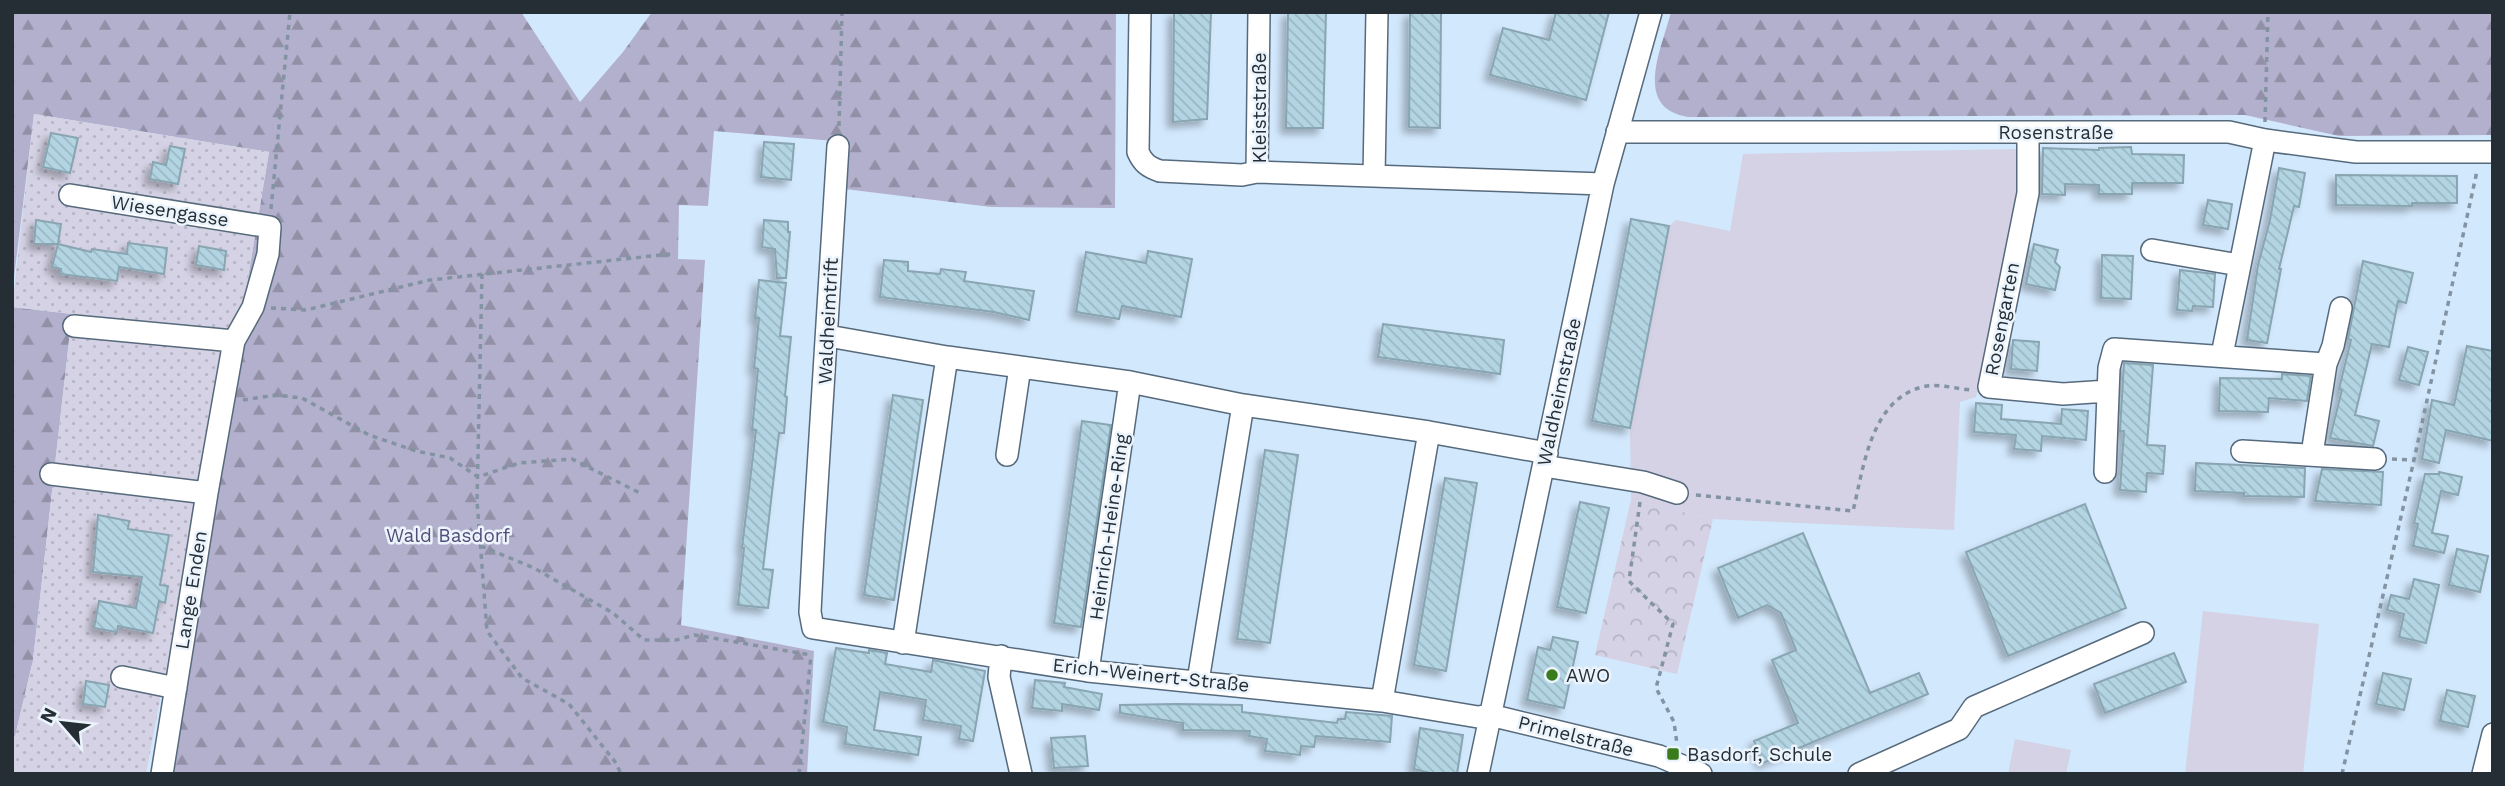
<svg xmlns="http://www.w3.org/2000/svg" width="2505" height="786" viewBox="0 0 2505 786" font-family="'Work Sans',sans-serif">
<defs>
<pattern id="forest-firs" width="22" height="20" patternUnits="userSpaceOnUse" patternTransform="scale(1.75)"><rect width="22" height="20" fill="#b3b0cd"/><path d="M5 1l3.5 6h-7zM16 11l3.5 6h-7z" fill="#9190a7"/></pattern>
<pattern id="park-crowns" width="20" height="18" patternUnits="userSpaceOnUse" patternTransform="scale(1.75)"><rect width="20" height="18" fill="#d4d2e4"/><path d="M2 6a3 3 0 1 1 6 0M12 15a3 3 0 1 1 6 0" fill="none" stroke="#b6b5c4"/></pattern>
<pattern id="garden-dots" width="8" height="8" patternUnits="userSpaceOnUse" patternTransform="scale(1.75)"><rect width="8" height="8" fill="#d4d2e4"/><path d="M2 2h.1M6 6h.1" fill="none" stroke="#b6b5c4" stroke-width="1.8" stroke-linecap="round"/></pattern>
<pattern id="building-back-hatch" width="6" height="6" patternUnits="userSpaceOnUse" patternTransform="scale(1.75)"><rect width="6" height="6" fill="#b3d5e3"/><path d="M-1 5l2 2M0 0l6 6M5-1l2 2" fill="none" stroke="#9ab7c3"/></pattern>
<filter id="shadow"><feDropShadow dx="-5.5" dy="5.5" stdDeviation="3.5" flood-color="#0004"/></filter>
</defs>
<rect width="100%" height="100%" fill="#d2e8fd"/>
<!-- grass -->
<path fill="#d4d2e4" d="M2021 149 2018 222 1976 397 1960 402 1954 530 1713 519 1631 500 1630 428 1669 226 1676 220 1730 231 1743 154Z
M2203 611 2319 624 2303 774H2185Z
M2015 739 2071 750 2066 774H2008Z"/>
<!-- forest -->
<path fill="url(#forest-firs)" d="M12 12H521L580 102 623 52 652 12H1116L1115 208 991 207 845 189 846 142 714 131 708 206 679 205 678 259 705 260 681 625 814 651 807 774H165L269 152 34 114 12 294Z
M1671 12H2493V135L2339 136 2245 115 1688 117C1632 108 1662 48 1671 12Z
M12 307 72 314 33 660 15 737 12 736Z"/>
<!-- park -->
<path fill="url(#park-crowns)" d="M1631 500 1713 519 1677 674 1595 655Z"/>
<!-- garden -->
<path fill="url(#garden-dots)" d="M34 114 269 152 181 679 164 678 146 774H12V736H15L33 660 72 314 12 307Z"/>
<!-- building -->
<path fill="url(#building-back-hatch)" stroke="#88a5b1" stroke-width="2" filter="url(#shadow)" d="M1174 12H1211L1207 119 1173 122Z
M1288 12H1326L1323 128H1286Z
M1410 12H1441L1440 128 1409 127Z
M1556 12H1609L1586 100 1490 75 1503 28 1549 40Z
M51 133 78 138 70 173 43 167Z
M764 142 794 144 791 180 761 177Z
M170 146 185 149 178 184 150 179 153 162 166 165Z
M2131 147 2132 154 2184 155 2183 183H2132V194H2099V185L2065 184V195L2042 194 2043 148 2099 150V148Z
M2279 168 2305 173 2299 207 2294 206 2279 269H2281L2267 343 2247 340 2258 265 2270 220Z
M2336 175 2457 176V203H2412V206L2336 205Z
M2208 200 2232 204 2228 229 2203 225Z
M1631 219 1669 226 1630 428 1592 421Z
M36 220 61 224 58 244H34Z
M764 220 788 222V232H790L786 278H777L775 249 762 247Z
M128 243 167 248 164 274 119 267 117 281 60 274 61 269 52 267 58 244 91 252 92 249 127 254Z
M2034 244 2058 250 2055 262 2060 267 2055 290 2026 284Z
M199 246 226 251 224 270 196 265Z
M1148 251 1192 259 1181 317 1122 306 1119 319 1076 312 1086 252 1146 263Z
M2102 255 2133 256 2131 299 2101 298Z
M884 260 908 262V271L940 274 941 269 966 272 964 281 1034 291 1029 320 994 312 880 297Z
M2363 261 2413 273 2406 303 2398 301 2389 347 2372 344 2355 415 2379 421 2373 446 2330 438 2342 390 2339 389 2351 340 2348 339Z
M2180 270 2215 274 2213 307 2193 306 2192 311 2177 310Z
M759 280 786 283 780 336 791 337 785 396 787 397 784 433H779L763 569 773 570 768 608 738 605 744 548H742L756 430H752L758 369 754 368 759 318H755Z
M1383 324 1504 340 1500 374 1378 357Z
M2013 340 2039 342 2037 371 2011 369Z
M2467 346 2493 351V441L2446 430 2439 463 2422 459 2432 400 2454 405Z
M2408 347 2428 352 2419 385 2399 380Z
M2124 363 2153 365 2147 445 2165 446 2163 474 2147 473 2146 492 2120 490 2124 431H2120Z
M2282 374 2311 376 2307 401 2269 398 2268 412 2219 411 2220 378 2282 379Z
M893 395 923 400 894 600 864 595Z
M1976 403 2002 405 2001 419 2061 424 2062 409 2088 411 2086 440 2042 436 2041 451 2014 449 2016 435 1974 432Z
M1082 421 1111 425 1081 627 1054 623Z
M1265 450 1298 455 1270 643 1237 639Z
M2196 463 2305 468 2304 497 2244 496V493L2195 491Z
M2322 469 2383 472 2381 505 2315 501Z
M2439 472 2462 477 2458 495 2441 491 2432 533 2448 536 2444 553 2413 546 2418 524 2414 523 2425 474H2439Z
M1445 478 1477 483 1446 671 1414 665Z
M1580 502 1609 508 1586 613 1557 607Z
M2085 504 2126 608 2008 656 1966 552Z
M98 515 129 521 128 529 169 535 160 585 168 586 165 603 159 601 153 633 118 626 117 632 94 628 99 601 136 608 142 577 93 572Z
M1803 533 1870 693 1919 673 1928 694 1763 763 1754 741 1798 723 1772 660 1796 650 1781 613 1767 605 1738 618 1718 568Z
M2457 549 2488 556 2480 592 2449 585Z
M2414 579 2439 585 2426 643 2399 637 2404 614 2387 610 2391 595 2409 599Z
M1553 637 1578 642 1564 708 1527 700 1538 647 1550 650Z
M836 648 869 653V650L887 653 885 664 931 672 933 660 985 671 973 741 959 739 961 726 923 720 926 700 880 692 874 730 921 737 918 755 845 744 847 727 823 722Z
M2174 653 2186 682 2105 713 2094 684Z
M2383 673 2411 679 2404 710 2376 704Z
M1035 680 1065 683 1064 687 1102 694 1099 710 1062 704V711L1032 708Z
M86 681 109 685 105 707 83 704Z
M2447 690 2475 696 2468 727 2440 721Z
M1176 704 1242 705V712L1337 723 1338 719H1345L1346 712 1392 716 1390 742 1316 736 1314 747 1301 746 1300 755 1265 751 1267 739 1249 736 1250 731 1183 730V723L1120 713V705Z
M1420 728 1463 735 1457 774H1434L1414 769Z
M1085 736 1088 766 1054 768 1051 738Z"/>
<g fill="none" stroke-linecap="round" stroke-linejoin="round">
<!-- minor casing -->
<g stroke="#566a7c" stroke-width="24">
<path id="minor" d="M1140 12 1138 152C1143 163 1148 167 1160 171L1242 175 1257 172
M1259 12 1257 172 1603 184
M1617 132H2229L2265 140 2356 152H2493
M2028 132V193L1989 387 2063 394 2108 391
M838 146 814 534 810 612 813 628 1088 671 1382 701 1478 717 1490 715 1659 756 1701 774
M1374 176 1377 12
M70 195 270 227 268 254 253 307 234 341 207 493 162 774
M2152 250 2239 265
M74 326 234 341
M828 336 947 357 1130 382 1243 405 1429 432 1547 453
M2222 355 2265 140
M2242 451 2375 459
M2312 454 2326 364 2333 346 2341 308
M1007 455 1020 367
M1544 466 1643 482 1677 493
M2105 472 2109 368 2114 349 2326 364
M51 474 207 493
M903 643 947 357
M1001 656 999 677 1021 774
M1088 671 1130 382
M122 677 176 688
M1198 681 1243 405
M1382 701 1429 432
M1478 774 1603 184 1651 12
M1859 774 1959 729 1974 707 2143 633
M2483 774 2493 734"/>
</g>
<!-- path -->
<path stroke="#8393a2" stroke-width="3.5" stroke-dasharray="5 5" stroke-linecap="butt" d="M2265 122 2268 12
M839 126 842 12
M271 209 290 12
M482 274 477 501 487 631 522 678 569 704 616 763 621 774
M271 308 306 310 430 280 670 254
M243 400 276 395 302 398 369 435 416 451 450 458 478 477 519 463 572 459 640 493
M2392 459 2414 460
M1696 495 1853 511C1864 466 1871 396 1927 386 1941 384 1958 389 1971 390
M1640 502 1629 581 1673 624 1656 688 1674 722 1677 744
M481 546 534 568 613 613 644 640H676L695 635 811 655
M799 774 811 655
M2342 774 2414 460 2477 171"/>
<!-- minor -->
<use href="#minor" stroke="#fff" stroke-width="21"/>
</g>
<!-- markers -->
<g fill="#3a7b1b" stroke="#ebf4fc" stroke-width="2.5">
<circle cx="1552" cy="675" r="7"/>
<rect x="1666" y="747" width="14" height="14" rx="3.5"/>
</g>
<g text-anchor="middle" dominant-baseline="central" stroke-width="5" stroke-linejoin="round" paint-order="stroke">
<!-- street labels -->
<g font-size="19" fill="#252d35" stroke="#ebf4fc">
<text transform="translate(1259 108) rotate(-90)">Kleiststraße</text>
<text x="2056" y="132">Rosenstraße</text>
<text transform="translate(170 211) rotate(9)">Wiesengasse</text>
<text transform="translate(2002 319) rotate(-79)">Rosengarten</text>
<text transform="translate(828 321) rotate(-87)">Waldheimtrift</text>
<text transform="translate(1559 392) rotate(-78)">Waldheimstraße</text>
<text transform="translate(1109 527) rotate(-82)">Heinrich-Heine-Ring</text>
<text transform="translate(191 590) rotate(-81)">Lange Enden</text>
<text transform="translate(1151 675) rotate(6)">Erich-Weinert-Straße</text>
<text transform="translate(1576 736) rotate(14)">Primelstraße</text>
</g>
<!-- park labels -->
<g font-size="19" fill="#534d78" stroke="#ebf4fc">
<text x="448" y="535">Wald Basdorf</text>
</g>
<!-- poi labels -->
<g font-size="19" fill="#252d35" stroke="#ebf4fc" text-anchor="start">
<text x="1566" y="675">AWO</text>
<text x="1687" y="754">Basdorf, Schule</text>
</g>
</g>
<!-- border -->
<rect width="2505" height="786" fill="none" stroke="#252d35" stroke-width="28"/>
<!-- north arrow -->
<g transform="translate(63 723) rotate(298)" stroke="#ebf4fc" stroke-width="5" paint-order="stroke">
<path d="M0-5L12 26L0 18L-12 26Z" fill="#252d35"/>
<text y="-10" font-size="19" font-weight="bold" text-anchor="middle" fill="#252d35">N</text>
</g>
</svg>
